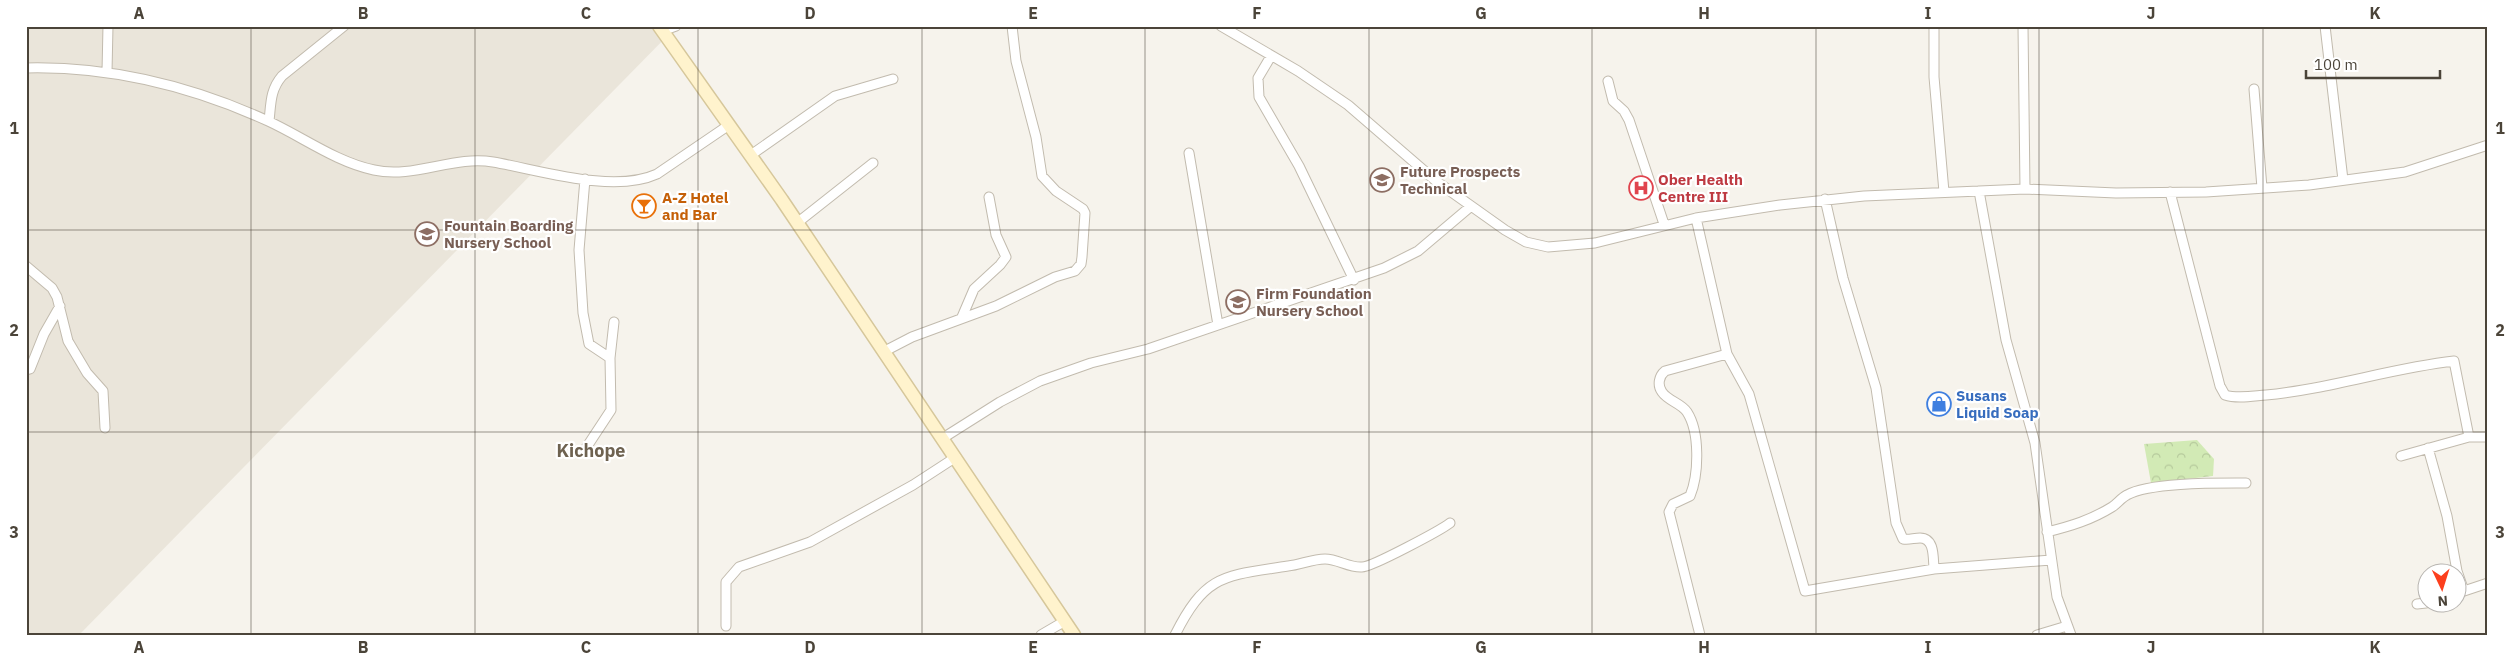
<svg xmlns="http://www.w3.org/2000/svg" width="2514" height="661" viewBox="0 0 2514 661" font-family="'IBM Plex Sans',sans-serif">
<defs>
<pattern id="forest-crowns" width="20" height="18" patternUnits="userSpaceOnUse" patternTransform="scale(1.25)"><rect width="20" height="18" fill="#d2eab5"/><path d="M2 6a3 3 0 1 1 6 0M12 15a3 3 0 1 1 6 0" fill="none" stroke="#b6ca9c"/></pattern>
</defs>
<rect width="100%" height="100%" fill="#f6f3ec"/>
<!-- residential -->
<path fill="#eae5da" d="M26 26H677L79 635H26Z"/>
<!-- forest -->
<path fill="url(#forest-crowns)" d="M2197 440 2214 459 2213 476 2151 483 2144 444Z"/>
<g fill="none" stroke-linecap="round" stroke-linejoin="round">
<!-- street casing -->
<g stroke="#c2bbae" stroke-width="11">
<path id="street" d="M1221 26 1298 71 1348 105 1436 181 1505 230 1526 242 1548 247 1595 243 1696 218 1780 205 1864 196 2025 189 2116 193 2206 192 2309 185 2405 172 2488 145
M1934 26V77L1944 192
M2023 26 2025 189
M2325 26 2343 180
M662 31 676 26
M1271 56 1258 78 1259 97 1299 166 1354 280
M26 68C111 66 191 86 268 121 303 137 336 162 374 170 414 179 454 155 493 162 540 170 613 194 657 174L729 125
M107 72 108 26
M1608 81 1613 101 1624 111 1629 120 1664 224
M2254 89 2262 188
M269 121C271 104 270 90 282 76L344 26
M1189 153 1218 325
M751 155 835 96 893 79
M585 179 579 250 583 313 589 344 610 358
M1979 191 2006 340 2035 443 2057 597 2071 635
M2170 192 2220 386 2225 395C2237 399 2253 396 2266 395 2330 389 2391 368 2454 361L2469 437H2488
M1825 199 1843 278 1876 388 1896 523 1903 539C1909 540 1914 538 1920 538 1935 538 1933 558 1934 569
M1696 218 1727 354 1749 394 1805 591 1934 569 2051 560
M797 223 873 163
M26 266 52 288 57 297 68 341 87 373 103 391 105 428
M962 317 974 289 1000 265 1006 257 996 235 989 197
M883 352 912 337 996 306 1055 277 1075 271 1081 264 1082 257 1085 213 1083 209 1056 191 1042 176 1036 137 1016 61 1012 26
M26 370 30 369 44 334 60 306
M943 438 1000 402 1040 381 1091 363 1148 349 1384 268 1418 251 1470 207
M586 448 611 410 610 358 614 322
M2428 448 2447 516 2457 571 2464 591 2488 583
M2401 456 2469 437
M2047 532C2071 526 2091 520 2112 507 2117 504 2121 498 2127 495 2149 482 2219 483 2246 483
M2417 604 2426 603
M726 626V582L739 567 810 542 913 485 956 457
M1041 635 1065 621
M1175 635C1206 573 1225 576 1288 566 1300 565 1312 559 1325 559 1338 559 1349 568 1362 567 1372 567 1441 530 1450 523
M1700 635 1669 512 1673 504 1690 496C1699 474 1700 432 1687 412 1681 403 1668 401 1662 392 1657 385 1659 376 1665 371L1727 354
M2037 635 2067 626"/>
</g>
<!-- secondary casing -->
<g stroke="#d6c79b" stroke-width="15">
<path id="secondary" d="M659 26 782 200 1074 635"/>
</g>
<!-- street -->
<use href="#street" stroke="#fff" stroke-width="9"/>
<!-- secondary -->
<use href="#secondary" stroke="#fff3cd" stroke-width="12"/>
</g>
<!-- grid -->
<path fill="none" stroke="#4b4439" stroke-width="1" stroke-opacity="0.55" d="M251 26V635M475 26V635M698 26V635M922 26V635M1145 26V635M1369 26V635M1592 26V635M1816 26V635M2039 26V635M2263 26V635M26 230H2488M26 432H2488"/>
<!-- icons -->
<defs>
<g id="school-ring" transform="scale(1.25)"><circle r="9.5" fill="#fff" stroke="#8d6e63" stroke-width="1.5"/><path d="M0-5L7-2L0 1L-7-2ZM-4 1L0 2.5L4 1V4Q0 6-4 4Z" fill="#8d6e63"/></g>
<g id="hospital-ring" transform="scale(1.25)"><circle r="9.5" fill="#fff" stroke="#e0444e" stroke-width="1.5"/><path d="M-5-5h3v3.5h4V-5h3V5h-3V1.5h-4V5h-3Z" fill="#e0444e"/></g>
<g id="bar-ring" transform="scale(1.25)"><circle r="9.5" fill="#fff" stroke="#e8710a" stroke-width="1.5"/><path d="M-6-5H6L.8 .8V4.5H3.5V6h-7V4.5H-.8V.8Z" fill="#e8710a"/></g>
<g id="shop-ring" transform="scale(1.25)"><circle r="9.5" fill="#fff" stroke="#3f7fe0" stroke-width="1.5"/><path d="M-5-2.5h2.3a2.7 3.5 0 0 1 5.4 0H5L5.5 6h-11ZM-1.5-2.5h3a1.5 2.3 0 0 0-3 0Z" fill="#3f7fe0"/></g>
</defs>
<g fill-rule="evenodd">
<use href="#school-ring" x="1382" y="180"/>
<use href="#hospital-ring" x="1641" y="188"/>
<use href="#bar-ring" x="644" y="206"/>
<use href="#school-ring" x="427" y="234"/>
<use href="#school-ring" x="1238" y="302"/>
<use href="#shop-ring" x="1939" y="404"/>
</g>
<g text-anchor="middle" dominant-baseline="central" stroke-width="4.5" stroke-linejoin="round" paint-order="stroke">
<!-- education labels -->
<g font-size="15" font-weight="bold" fill="#785e54" stroke="#fff" text-anchor="start">
<text x="1400" y="171">Future Prospects<tspan x="1400" dy="17">Technical</tspan></text>
<text x="444" y="225">Fountain Boarding<tspan x="444" dy="17">Nursery School</tspan></text>
<text x="1256" y="293">Firm Foundation<tspan x="1256" dy="17">Nursery School</tspan></text>
</g>
<!-- health labels -->
<g font-size="15" font-weight="bold" fill="#be3a42" stroke="#fff" text-anchor="start">
<text x="1658" y="179">Ober Health<tspan x="1658" dy="17">Centre III</tspan></text>
</g>
<!-- food labels -->
<g font-size="15" font-weight="bold" fill="#c56008" stroke="#fff" text-anchor="start">
<text x="662" y="197">A-Z Hotel<tspan x="662" dy="17">and Bar</tspan></text>
</g>
<!-- shop labels -->
<g font-size="15" font-weight="bold" fill="#366cbe" stroke="#fff" text-anchor="start">
<text x="1956" y="395">Susans<tspan x="1956" dy="17">Liquid Soap</tspan></text>
</g>
<!-- quarter labels -->
<g font-size="18" font-weight="bold" fill="#6e6250" stroke="#fff">
<text x="591" y="450">Kichope</text>
</g>
</g>
<!-- border -->
<rect width="2514" height="661" fill="none" stroke="#ffffff" stroke-width="55"/>
<!-- north arrow -->
<g transform="translate(2442 588) rotate(176)"><circle r="24" fill="#ffffff" stroke="#b7b4b0"/>
<path d="M0-4L9 19L0 12L-9 19Z" fill="#fc3f1d"/>
<text y="-8" font-size="14" font-weight="bold" text-anchor="middle" fill="#4b4439">N</text>
</g>
<!-- scale -->
<path d="M2306 70v8h134v-8" fill="none" stroke="#4b4439" stroke-width="2.5"/>
<text x="2314" y="70" font-size="15" fill="#4b4439" stroke="#ffffff" stroke-width="4" paint-order="stroke">100 m</text>
<rect x="28" y="28" width="2458" height="606" fill="none" stroke="#4b4439" stroke-width="2"/>
<g font-size="16" text-anchor="middle" font-weight="bold" fill="#4b4439">
<text x="139" y="19">A</text>
<text x="363" y="19">B</text>
<text x="586" y="19">C</text>
<text x="810" y="19">D</text>
<text x="1033" y="19">E</text>
<text x="1257" y="19">F</text>
<text x="1481" y="19">G</text>
<text x="1704" y="19">H</text>
<text x="1928" y="19">I</text>
<text x="2151" y="19">J</text>
<text x="2375" y="19">K</text>
<text x="14" y="134">1</text>
<text x="2500" y="134">1</text>
<text x="14" y="336">2</text>
<text x="2500" y="336">2</text>
<text x="14" y="538">3</text>
<text x="2500" y="538">3</text>
<text x="139" y="653">A</text>
<text x="363" y="653">B</text>
<text x="586" y="653">C</text>
<text x="810" y="653">D</text>
<text x="1033" y="653">E</text>
<text x="1257" y="653">F</text>
<text x="1481" y="653">G</text>
<text x="1704" y="653">H</text>
<text x="1928" y="653">I</text>
<text x="2151" y="653">J</text>
<text x="2375" y="653">K</text>
</g>
</svg>
